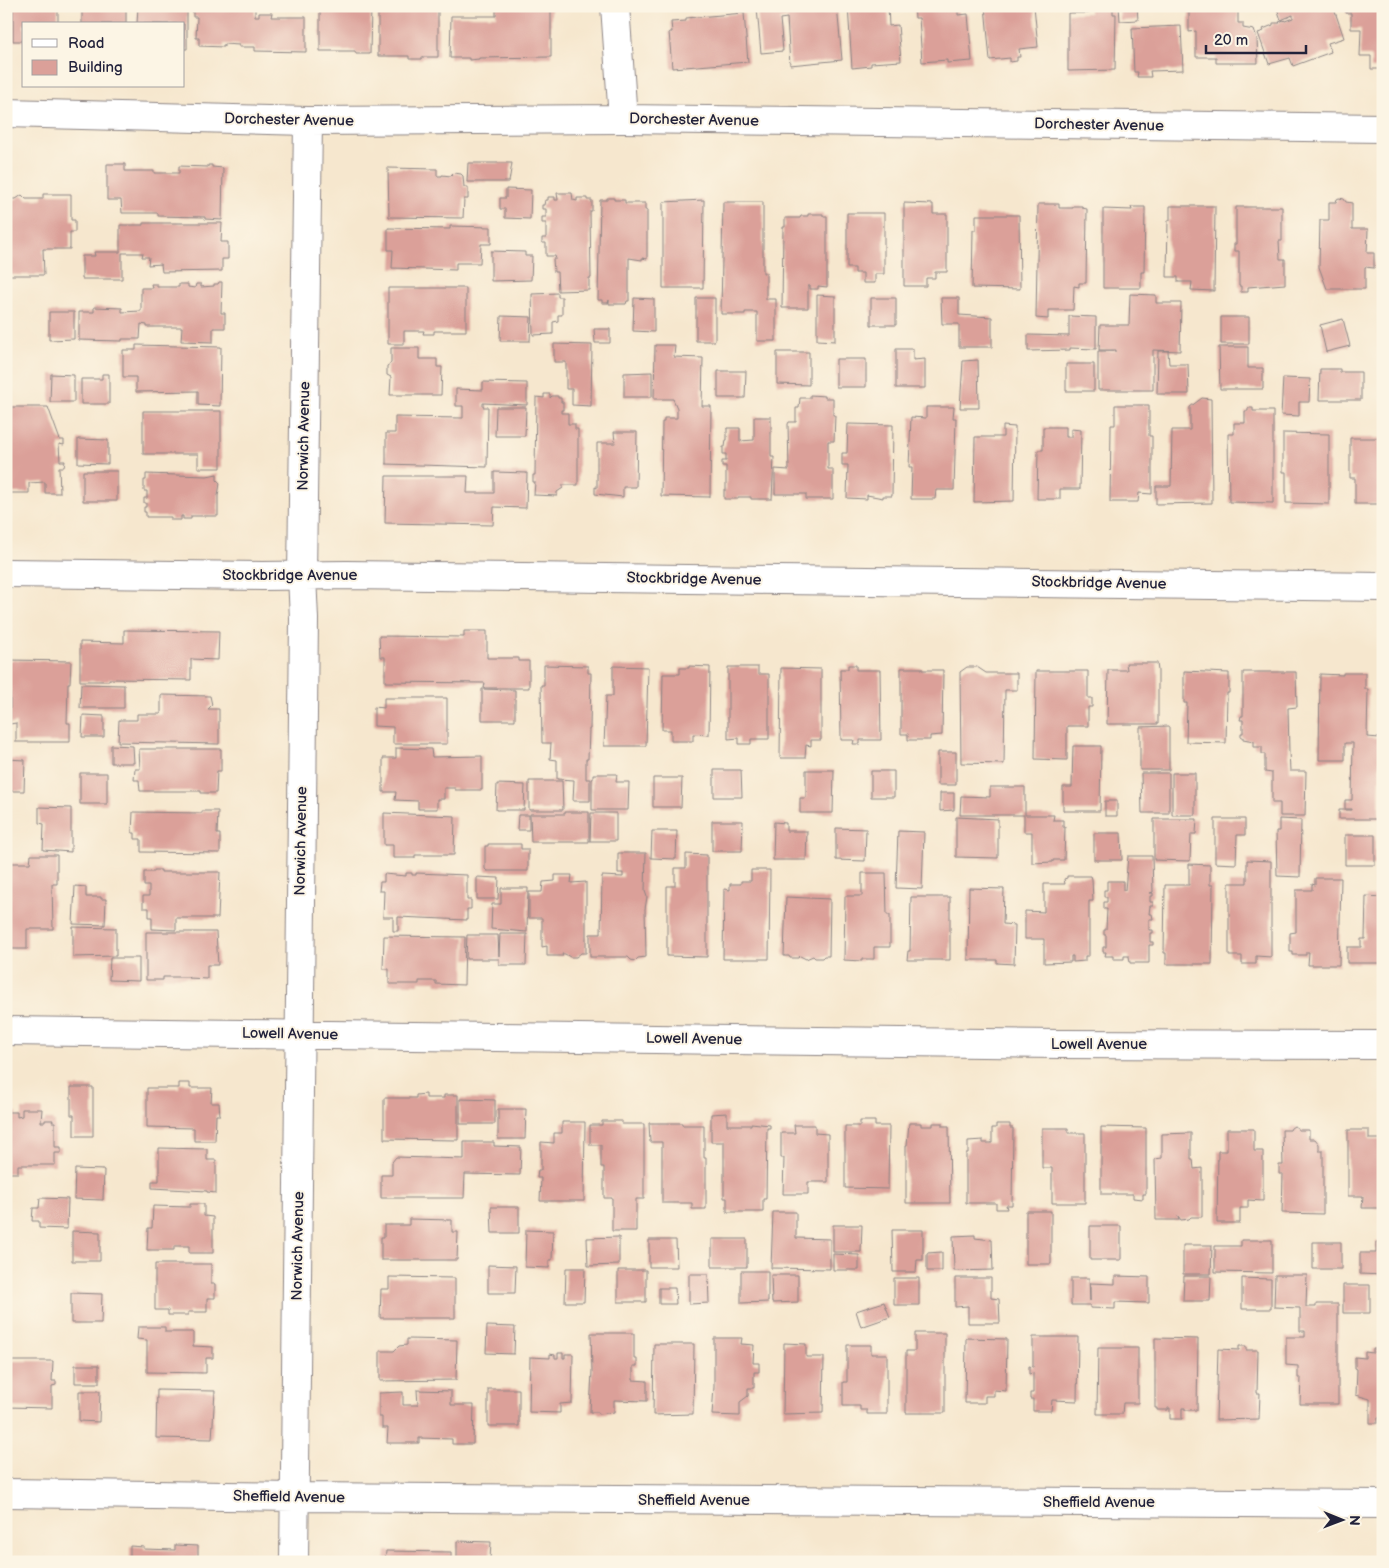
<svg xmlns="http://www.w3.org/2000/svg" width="1389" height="1568" viewBox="0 0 1389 1568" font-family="'Balsamiq Sans',sans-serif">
<rect width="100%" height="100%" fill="#fcf5e5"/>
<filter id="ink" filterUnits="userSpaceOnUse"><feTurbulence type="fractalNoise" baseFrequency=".02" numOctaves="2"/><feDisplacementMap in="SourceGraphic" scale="10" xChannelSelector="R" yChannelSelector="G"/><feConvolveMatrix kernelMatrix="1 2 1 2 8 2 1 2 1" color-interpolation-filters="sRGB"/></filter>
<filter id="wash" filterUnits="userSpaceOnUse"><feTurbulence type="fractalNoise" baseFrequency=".0096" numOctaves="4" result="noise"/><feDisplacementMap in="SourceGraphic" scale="20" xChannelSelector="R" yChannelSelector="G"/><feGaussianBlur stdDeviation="1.12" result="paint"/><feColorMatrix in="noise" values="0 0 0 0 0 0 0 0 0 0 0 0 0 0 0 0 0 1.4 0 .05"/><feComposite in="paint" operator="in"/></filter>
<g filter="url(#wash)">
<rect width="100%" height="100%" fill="#f6e7ce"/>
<g id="blocks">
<!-- building -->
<path fill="#dba099" d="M13 6H58V24H24V41H13Z
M82 6H126V24H82Z
M138 6H187V49H184V24H137Z
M197 6H255V16H259V13H272L271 17H306V52L255 51V47H239V45L224 44V47L199 46V38H196L197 17H193V10H197Z
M326 6H371L370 54H356L355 51H320V10H327Z
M378 6H438V57H422V59H409V56H378Z
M496 6H551V57L479 58V59L469 60V58H450L451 16H496Z
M736 6H750V10L736 11Z
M751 6H837L842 60 790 65 787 18 780 19 783 51 761 53 757 8H751Z
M848 6H888L889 26 898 25 901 61 871 63V66L852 68Z
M914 6H958V15L968 14 972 61 947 63V60L922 62 919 18H915Z
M985 6H1034L1038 47 1019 49 1020 57H1017V61L1010 62V58L990 60Z
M1089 6H1113V14H1116L1115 70 1068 71V13H1089Z
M1119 6H1137L1138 20 1120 21Z
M1189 6H1238V23H1243V28L1254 30 1257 39 1258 63H1216V57H1196V31L1189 32Z
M1283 6H1317L1318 9 1333 6 1344 38 1328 43 1331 52 1293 66 1290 58 1269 64 1258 33 1264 31 1263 29 1273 25V23H1280L1279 22 1284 20 1285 21 1293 18V15L1281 20 1277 8Z
M1346 6H1383V69H1371V56H1360L1361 29H1351V13H1346Z
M744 13 748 62 672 68 669 32H672L671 22 686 21V18Z
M1181 26 1183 70 1150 71 1151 77H1137L1138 72H1134L1132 28Z
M468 163H512L509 182H467Z
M107 164H125V171H154V173H179V166L208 167V165H212V167L223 168 222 220 205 219V217L158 216V213H122L121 200H107Z
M388 168 437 169V176H442V175L451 176 454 173 461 174 463 176 464 187H468V199H464L463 218 389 217Z
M506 189 531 190 530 219 505 218V209H500V198H506Z
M557 193H572L573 200 577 201V198H587V200H592V211H590L591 278H589V290L558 291 557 272H554L553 259H556L555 256H546V243H542V238H546V223H542V217H546V209H542V205H544L545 200H548V197H555V200H558Z
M43 194H71V220H75V232H70V249H43L44 275H6V199H16L22 195 26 199H43Z
M607 198H614V200H625V203H645V210H647V259L642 258V260L629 258V301H627L626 304H609V300L608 303H602V300H598L600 200H607Z
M1339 198 1344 199 1346 202 1352 203V229H1368L1367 253H1374V268L1365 267V289H1327L1319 267 1320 220H1329V202H1336L1337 199Z
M704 200 703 288H663V202Z
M723 202H763V273H766V299H776V341H757V312H745V314H721Z
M904 203 933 204V214H947V272H935V278H926V286H904Z
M1038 204H1059V208H1073V206H1082V208L1087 209 1086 283H1079V287L1074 286 1073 310H1048V319L1036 318Z
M1170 206H1215L1214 291 1191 290 1192 282H1178V277H1167L1168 220H1170Z
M1131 207H1145L1144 272H1141V288H1103V209L1132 210Z
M1236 207H1282V241H1279L1280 259H1285V284L1248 287V292H1241V286H1239V251H1234V244H1236Z
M847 213H884V274H875V283H863V273H855V268H847Z
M808 214H823V216H827V287L818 286V289H810V286H808V308H782L783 227H785V218H800L801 216H808Z
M976 215H1019L1020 289 972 288 973 230H976Z
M143 223H222L221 242H228V259H222V271L162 272 161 264 148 265 149 257H142L143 253H122V279H82V256H95L94 252H120V225H143Z
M450 226 491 227V244H481L480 263H456V270L392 268 393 250H388V228L450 229Z
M491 251 525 252V256H532L531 280 491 281Z
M219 282H222L221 313H225V328H213V342L181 341 182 327H147V325L141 324 140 339H122V341L79 340V312H94V307L122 308V312L141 311V288H152L151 284H157V287H179V284H188V287L195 288 196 284H201V287L214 286V284H218Z
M388 288H466V331H434V334H423L424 331H404V344H388Z
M558 293V297H562V315H558V321L553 322V334L533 335 532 294Z
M1130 294 1156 295V303H1181L1180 351 1153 350V390H1098V351H1116V350H1099L1100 325H1129Z
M817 295 835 296V341L817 340Z
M634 298 654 299V332L633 331Z
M696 298H715V341H696Z
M871 298H896V325H871Z
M941 298H959V315L992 317V347H959V324H942Z
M49 312H74V339L49 340Z
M501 316 531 317 530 341H500Z
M1069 316 1096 317V349L1070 348V350L1028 351V335L1069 336Z
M1221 317H1249V344H1221Z
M1343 319 1350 346 1326 352 1320 325Z
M594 329H610V343H595Z
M554 344 592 345 591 406 572 405V389H566V362H554Z
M136 345 221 347 220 406 198 405V391L136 392V377H123V350H136Z
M655 345H675L674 357 703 358 702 406H711L710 497 661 496 662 422H664V418H677V408L673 399H654Z
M1219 347H1248V368H1263V389H1220Z
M391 348H419V359H437V367H442L441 395H390L391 377 387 375V366L391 363Z
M896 349H913V360L925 359V388H896Z
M1158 351H1168L1169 364H1188L1189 394H1157Z
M777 352H809V385L777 384Z
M836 359H866V387H836Z
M978 360 979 408H960L963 361Z
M1066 364H1094V391H1066Z
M1320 369H1340V372H1361V400H1319Z
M718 371H746L745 398H718Z
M652 372V397H624V373Z
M51 374 74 375V402H50Z
M102 374H109V404H81V379H102Z
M1283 378 1310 379 1309 402H1299V416L1281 415Z
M483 382 527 383V405L483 403V407H488L487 467 386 464V433H395V417L463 418V406H456V389L483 390Z
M544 394H550V398L552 396H558V398H561V402H563V410H561V413H568V424H575V429H578V485H563V488L557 492V496L534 495 535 482H533V475H535L536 397 544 398Z
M810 395 825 396V398H833V415H835L834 441H828V469H833V499H806V494H775V469L789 470 788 424 789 422H796V408H799L800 398H810Z
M1202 398 1211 399 1212 503 1156 504V486H1171L1172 430H1190V407Z
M1115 405H1149V436H1152V494L1139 493 1138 502H1110L1111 425H1115Z
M6 407H48L60 440H64V445L59 444 60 461H65L64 467H59L60 493H45V482L29 483V493H6Z
M496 407H526L525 436H495Z
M926 407H954L953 418H956L954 490H936L935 499H911L912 467H909L911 417 926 418Z
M1248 408H1253V411H1273V503L1229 502 1228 434H1234V423H1245V411H1248Z
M143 411H221V468H198V454H143Z
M754 417H771V457H774L772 499H751V497H738V499H724V490H726V466H722V461H726V454H723V447H725L726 440H727V428H740V441L754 440Z
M848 424 893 425 892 496H883V498L867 495V499L847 498 848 465H842V453H847Z
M1003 426 1015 427 1014 501 974 502 975 437H1003Z
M1043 427H1066V437H1071V429L1081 430 1080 489H1060V499H1037L1038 450H1043Z
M614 432H637L636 487H623V497L595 494V487L597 488V443H615Z
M1283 433 1329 434V504L1286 503V472H1283Z
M1350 438H1383V504H1355V478H1350Z
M78 439 108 440V464L78 463Z
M83 471H117V501H83Z
M494 472 527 473 526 508 494 507 493 525 385 523 386 476H468L467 493H494Z
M146 474 207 476 217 474V480L220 483 218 496V516H191V519H183V516H181V520H171V517H146V512H144V507H146V503H144V498H147V491H144V480H146Z
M124 630 219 631 218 660 191 659V680L109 679V681H80V642L124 643Z
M464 631H487V658H519V661H529V688H484L485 683 385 682V657H380L379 636 464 637Z
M10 660 71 661 70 683H68L67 723H70V742H16V723L10 724Z
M1126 663H1157L1158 671V724H1107L1108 670H1127Z
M544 665 588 666V673H591L590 729H589L588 759H586V779H590V801H573L574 780 557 779V760L550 759 551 743H542L541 685H544Z
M848 665H856V670H880L881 740H860V744H853L854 740H841L840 669H848Z
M613 666 648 667 646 746H604L606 696H613Z
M689 666 710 667 709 735 693 734V741H671V730H662L663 674H680V668H689Z
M728 667H758V674H769V739H751V744H739V738L728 739Z
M967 667H977L986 673H1017V690H1005L1004 764 961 763 960 672Z
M781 668 821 669V740H811V746L806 745 805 758H780Z
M901 668H922V670H943L942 735 930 736V740H908V734H901Z
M1036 671H1088V698H1092V707H1088V726H1067V760L1035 759Z
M1184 671 1229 673V693H1227L1226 743 1186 742 1187 703H1184Z
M1243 672H1296L1297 707 1288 708 1289 752 1290 771H1306L1305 816H1280V803H1272V773L1265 772V754H1262V747H1254V741L1243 739V737H1241V733H1243V720H1240L1241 716H1243Z
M1343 673H1365V689H1368L1367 737 1380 738 1379 819H1339V810H1352V809H1345V800H1352L1353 743H1345V760H1319L1320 674 1343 675Z
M81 684 124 685V708H80Z
M482 689 515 690V720H482Z
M161 695 210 696 212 705 208 709H219V744L118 742 119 720H137V714H161Z
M384 698H447V744H393V727L374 726V707L384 708Z
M83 715 104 716V737H82Z
M1169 726V770H1140V727Z
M111 745 133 746 134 763H111Z
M1073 746H1101L1100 811H1063V787H1072Z
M396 748 431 749 432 757 482 756V790H455V788H444V799H437V809H418V801L395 800 396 792H383V758H396Z
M139 749H221V771H217L216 793H201V791H140L139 780H134L135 769H140Z
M938 752H956V785H938Z
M6 759 25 760 24 791H6Z
M714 770H741L742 797H714Z
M806 770H834L833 813H800V798H806Z
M871 771H894V797H871Z
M80 773H107V804H80Z
M1141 773H1169V813H1142Z
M1172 773H1195V815H1172Z
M593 774H617L616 782H629L628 810H592V779H593Z
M653 778H682L681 807H653Z
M529 781H562L563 810H529Z
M497 784 525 785 524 810H496Z
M990 787H1025V815H1054L1053 820H1063V827H1065L1064 860H1053V862L1032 863V832H1024V815H960L961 796 990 797Z
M940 793H954V810L940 811Z
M1105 801H1117V816H1105Z
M39 807 71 808V852L43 850 44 824 39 823Z
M202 811H218L217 834H220V853L141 852V839H135V833H132L133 812 202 813Z
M565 812H589V842H531L530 814H565Z
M384 813 455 816 454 855H415V858H393V845H384Z
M591 813H616V841H590Z
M518 815H529V830H517Z
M956 817 998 819V858L956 857Z
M1154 819H1197L1196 834H1191L1190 861 1154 860Z
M1215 819H1245V835H1237L1236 864 1215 863Z
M1279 819 1301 820 1300 877 1277 876 1276 831H1279Z
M712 821H743L742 851H712Z
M774 822 786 823V831H807L806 860H773Z
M836 828 866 829 865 861 836 860Z
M652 831H677L676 859 651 858Z
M898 831 924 832 922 889 896 888Z
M1094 833H1121L1122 860H1094Z
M1345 835H1375V865H1345Z
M488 844H521V849H528V871H487L485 869V846H488Z
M618 853H646L645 891 647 897 645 909 646 957 638 958 635 961 631 960 628 957H590V934H601L602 876 623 877V873H618Z
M686 854 707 855V957L667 956V886H675V868H686Z
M31 855H57V884H52L53 929H27V949H6V863H30Z
M1128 856H1152L1153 892 1150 893H1153V896H1150V902H1153V906H1150L1149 914H1152L1153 919H1149V930H1153V933H1150V942H1153V945H1149V963H1130L1129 956H1124V959H1113V956H1105L1106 952H1103V947H1106V935H1104V930H1106L1107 909H1104V902H1107V897H1104V890H1107V881H1123V890H1125Z
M1247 860 1271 861V957L1256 956V964H1242V956H1229V883H1247Z
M1189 864 1210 865V885H1213L1212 964H1166V953H1164L1165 885H1189Z
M154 870H161V872H220L218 918H176V930L152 929V917H149V908H143V896H149V886H144V872H154Z
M751 870H770L769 959H723L724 889 730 890V884H741V881H751Z
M406 873H412V875H416V873L467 875V900H471V909H467V920L398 917V931H393V917H383L384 891H379L380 882H384V874L406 876Z
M862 873H886L887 915H890V947H874V959H862V961L844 960 845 896H862Z
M555 875H572L571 883 586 882V953H581L576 957H570L565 954H562L563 956H547V946L542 947V918H529V892H542L543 882 555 881Z
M1067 876H1091L1092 879 1093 901H1089V956H1085V961L1073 962V956H1071V962L1044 963V939H1025V911L1044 912V884H1065L1064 879 1067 878Z
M477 877 499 878 498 899H477Z
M1315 878H1341L1339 965H1308L1309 952H1306V955H1293V952H1290V933L1296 932V890H1312V884L1315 885Z
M75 886 86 887V897H101V899H106L105 925 73 924Z
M501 888H528L527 932 491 929 492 904H501Z
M969 888 1004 889 1003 924 1015 925 1014 964 997 963V960H968Z
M1366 896 1383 897V963H1347V947H1361V939H1365Z
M786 897 830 899 829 956H824L822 958H815L813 956 806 959 800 956 798 958H790L789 956H784Z
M911 897H950V960H907L908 951H910Z
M73 927 116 928V956L73 957Z
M146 932H216L218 965H207V979L189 978 188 977H163V980H146Z
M500 934H527L526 965H499V959H466L467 935H498L499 956Z
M384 936 465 937 464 985 436 984V981H419V984H389V969H383Z
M110 958H139V981L109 980Z
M179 1083H190V1088H212L211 1103H219L220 1115H216L215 1141H194V1128L147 1127V1088H179Z
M71 1087H93V1136H74V1115H71Z
M426 1094V1098H444V1095H458V1140L384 1139V1098H416V1095Z
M460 1099 495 1100V1124H460Z
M22 1109H42L41 1122H45V1120H53L52 1122H55V1147H61V1153H55V1165H18V1173H6L7 1112H17V1117L22 1116Z
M498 1109H526L525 1139H498Z
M727 1113V1125H751V1123L770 1125V1128H767L766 1199H763V1212H727V1198H724V1142H711V1114Z
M602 1121H622V1124H644V1199H636V1231H612V1198H604V1167H601V1145H590V1125H602Z
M860 1121H875V1126H889L888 1189 845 1188V1126H860Z
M562 1122H585L584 1201H540L541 1178H537L538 1170H541V1142L554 1143V1133H562Z
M649 1123H682V1125H704V1158H706V1209H692V1203H662V1142H650Z
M909 1123H921V1126H933V1123H942V1126H949L950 1203H906V1145H907Z
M996 1124H1010V1128H1013L1012 1205H1006L1007 1209H996V1203H966V1153H968V1141L983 1140V1143H992V1128H996Z
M794 1125H815V1133L828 1134V1182H808V1194H783L784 1158H781V1133H795Z
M1294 1126 1298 1128V1130H1309V1139H1315L1319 1144V1151H1323V1214L1282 1213 1283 1174H1279V1165H1283L1282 1130H1290L1291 1128Z
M1101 1127 1146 1128V1194H1143V1199L1133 1198V1194H1101Z
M1042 1128H1068V1133H1085V1203H1052V1168H1042Z
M1227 1129H1254V1151H1263V1201L1248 1200V1208H1240V1223H1217L1218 1151H1227Z
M1348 1130H1369V1139H1383V1208H1362L1363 1196H1348Z
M1191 1133V1159H1193L1194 1169 1202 1168V1217H1191L1189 1219 1181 1220 1178 1216 1179 1220H1156L1155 1159 1162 1158V1134Z
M464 1142H494V1146L521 1147 520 1175 465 1174 464 1198H381V1175H392V1162L396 1157 464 1159Z
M159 1148 207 1149V1160H216V1193L207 1192V1191L152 1188V1181H159Z
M75 1169 104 1170 103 1200 74 1199Z
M40 1198 68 1199 67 1229 39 1228V1221H32L33 1208H39Z
M190 1204H204V1216L213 1217V1253H189V1246H174V1250H147L148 1228H152L153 1206 190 1207Z
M491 1207H519V1233H492Z
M1026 1211H1051V1264H1026Z
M773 1212H796V1238L830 1239V1269L771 1268Z
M409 1219 452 1220V1232H458L457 1260H381V1237H384V1225H409Z
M833 1225H862L861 1252H833Z
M1090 1226H1121V1260H1090Z
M526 1230 553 1231 552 1260H549V1268L525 1267Z
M892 1230H923V1260H917L916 1272H893Z
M72 1231 100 1232V1261H72Z
M975 1235V1238L992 1240 993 1270 954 1271 953 1236Z
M619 1237V1265L588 1266 587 1238Z
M712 1239H747V1267H712Z
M649 1240H676L677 1267H649Z
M1241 1240H1272V1273L1215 1272V1246H1241Z
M1313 1242H1341V1269H1313Z
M1376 1242H1383V1275L1360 1274V1253H1376Z
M1183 1245H1212L1211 1274H1183Z
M942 1252V1271H927V1253Z
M833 1254 859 1255V1270H833Z
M155 1264H211V1284H215V1298H207V1312H188V1315H168V1310H155Z
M488 1265 516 1266 515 1293H488Z
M566 1268H585L584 1302H565Z
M618 1270H646V1302H618Z
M741 1271H768V1302L741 1303Z
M689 1274H708L709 1303 689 1304Z
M771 1275H798V1302L772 1303Z
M1275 1275H1307L1306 1307H1316V1304H1338V1404H1300L1301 1378H1298V1366L1286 1365V1337H1305V1331H1300V1308L1274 1307Z
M1115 1276 1149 1277V1303L1115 1302V1309L1090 1308V1305H1071V1278H1089L1090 1301V1283L1115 1284Z
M1184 1276H1211L1210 1301H1183Z
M389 1277 455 1278V1318H380L381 1289H389Z
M894 1278H919V1305H894Z
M955 1278H991V1298L999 1299 1000 1323H968V1306L955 1307Z
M1242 1278 1271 1279V1309H1242Z
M1343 1285H1370V1313H1343Z
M659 1288H675L676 1304H659Z
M71 1293 102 1294 101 1323H71Z
M884 1302 890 1317 861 1327 856 1311Z
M487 1326 515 1327 514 1354 486 1353Z
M138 1327H165V1332H193V1346L213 1347V1358H206V1373L147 1372V1340L137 1339Z
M591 1333H634V1359H637V1366H633V1380L647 1381V1401L614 1400V1412L599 1414 598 1412H590L592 1371Z
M915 1333H945V1413H906V1351H915Z
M1033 1337H1078L1077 1401 1052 1400 1051 1411H1033V1399H1030V1393H1033V1373L1029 1374V1366L1033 1367Z
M714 1338H742L741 1344 754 1345 753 1363H759V1372H754V1388H748V1396L740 1402V1416L712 1415 714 1387Z
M966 1338 1007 1339 1006 1391 994 1390V1396H985V1403H965Z
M1155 1338 1198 1339 1197 1410H1185V1408H1182V1419H1170V1408H1168V1410H1157V1408H1155Z
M407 1339 457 1340 456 1380 380 1381V1351H394L399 1346 407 1345Z
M1378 1342H1383V1418H1378V1423H1370V1399L1356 1395 1357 1369 1355 1368V1357L1365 1358V1352L1373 1353V1349H1378Z
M784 1343 806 1344V1357H824L823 1413 783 1414Z
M654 1344H694L693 1414 653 1415Z
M847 1345H871V1354H887V1414H867V1410H860V1406H843V1382H847Z
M1239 1346H1246V1350H1258L1257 1393H1260L1259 1419 1216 1420 1218 1349 1239 1350Z
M1098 1348H1138V1403H1123L1122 1414H1097Z
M558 1353H563V1358H565V1354H573L572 1403 560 1404V1413L529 1412 530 1357 550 1358V1354L555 1355V1358H558Z
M6 1361H53L52 1381H56V1385L52 1386V1408L6 1407Z
M75 1365H99V1383H75Z
M488 1389H519V1426H488Z
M157 1390 215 1391 212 1439 156 1438Z
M417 1390 451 1391V1405H474L473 1444H452V1439L419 1438V1443H387L388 1428H382V1417H379V1393L403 1392V1405H418Z
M79 1391H100L99 1422 79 1421Z
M457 1541 491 1542 490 1560 457 1559Z
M175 1545 198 1546V1562H130V1546L144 1547V1549L175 1550Z
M386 1551 451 1552V1562H385Z"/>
</g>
</g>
<g filter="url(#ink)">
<use href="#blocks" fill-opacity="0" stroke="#8c8484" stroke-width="1"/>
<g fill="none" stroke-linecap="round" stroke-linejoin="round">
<!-- street casing -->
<g stroke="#8c8484" stroke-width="30">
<path id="street" d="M615 6 623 119
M6 113 308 121 623 119 1383 128
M6 573 262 576 346 575 1383 587
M6 1031 1060 1044 1383 1045
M6 1493 294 1497 1383 1504
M294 1562 304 619 302 576 308 121"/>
</g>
<!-- street -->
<use href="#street" stroke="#fff" stroke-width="28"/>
</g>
</g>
<g text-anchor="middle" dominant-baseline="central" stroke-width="4" stroke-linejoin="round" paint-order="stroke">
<!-- street labels -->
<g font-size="15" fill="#22223b" stroke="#fcf5e5">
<text transform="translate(289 120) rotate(1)">Dorchester Avenue</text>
<text transform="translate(694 120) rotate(1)">Dorchester Avenue</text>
<text transform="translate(1099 125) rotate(1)">Dorchester Avenue</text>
<text transform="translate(304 436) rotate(-89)">Norwich Avenue</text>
<text x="290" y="575">Stockbridge Avenue</text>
<text transform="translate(694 579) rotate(1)">Stockbridge Avenue</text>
<text transform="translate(1099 583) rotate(1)">Stockbridge Avenue</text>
<text transform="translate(301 841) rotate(-89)">Norwich Avenue</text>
<text transform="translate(290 1034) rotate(1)">Lowell Avenue</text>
<text transform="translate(694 1039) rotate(1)">Lowell Avenue</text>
<text x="1099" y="1044">Lowell Avenue</text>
<text transform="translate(298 1246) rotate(-89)">Norwich Avenue</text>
<text transform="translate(289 1497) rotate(1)">Sheffield Avenue</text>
<text x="694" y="1500">Sheffield Avenue</text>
<text x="1099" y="1502">Sheffield Avenue</text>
</g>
</g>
<!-- margin -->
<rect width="1389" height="1568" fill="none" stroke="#fcf5e5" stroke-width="25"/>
<!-- legend -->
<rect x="22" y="22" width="162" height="65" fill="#fcf5e5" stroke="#a5a1a1"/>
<rect x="32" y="39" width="25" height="8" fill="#ffffff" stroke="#a5a1a1"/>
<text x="68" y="48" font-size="15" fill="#22223b">Road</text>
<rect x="32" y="60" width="25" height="15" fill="#dba099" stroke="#a5a1a1"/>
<text x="68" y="72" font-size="15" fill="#22223b">Building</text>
<!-- north arrow -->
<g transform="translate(1342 1520) rotate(91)" stroke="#fcf5e5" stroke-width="4" paint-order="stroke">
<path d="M0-4L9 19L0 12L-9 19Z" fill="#22223b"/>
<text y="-8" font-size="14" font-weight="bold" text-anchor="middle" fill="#22223b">N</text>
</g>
<!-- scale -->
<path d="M1206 45v8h100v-8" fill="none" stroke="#22223b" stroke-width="2.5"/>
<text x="1214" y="45" font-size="15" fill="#22223b" stroke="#fcf5e5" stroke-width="4" paint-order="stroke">20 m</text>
</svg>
